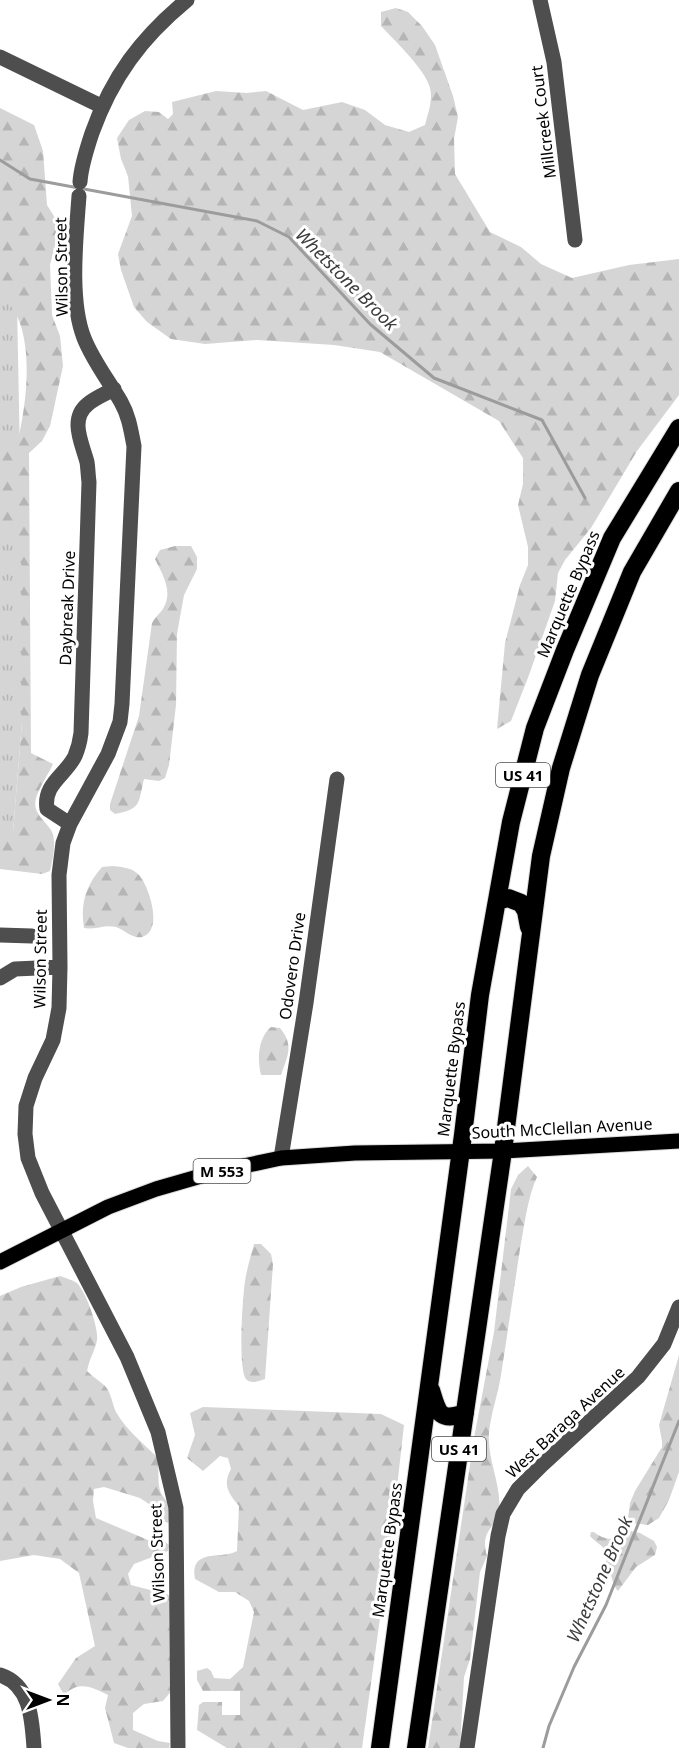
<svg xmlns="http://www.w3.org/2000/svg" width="679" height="1748" viewBox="0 0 679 1748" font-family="'Noto Sans',sans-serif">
<defs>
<pattern id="grass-tufts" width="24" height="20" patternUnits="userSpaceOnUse" patternTransform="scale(1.5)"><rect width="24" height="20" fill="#d5d5d5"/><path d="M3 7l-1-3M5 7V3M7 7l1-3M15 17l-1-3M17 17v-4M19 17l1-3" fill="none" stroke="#b5b5b5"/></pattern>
<pattern id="forest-firs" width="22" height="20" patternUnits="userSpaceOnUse" patternTransform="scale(1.5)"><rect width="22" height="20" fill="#d5d5d5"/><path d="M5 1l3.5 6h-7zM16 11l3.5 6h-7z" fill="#b5b5b5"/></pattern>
</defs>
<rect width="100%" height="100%" fill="#fff"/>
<!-- grass -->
<path fill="url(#grass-tufts)" d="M0 247 16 252 22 562V722L13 832 0 860Z"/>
<!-- forest -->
<path fill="url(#forest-firs)" d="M396 8 408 12 422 26 435 45 453 96 458 117 454 139 455 174 490 232 521 247 541 264 572 278 629 265 679 259V395L637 451 591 528 565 560 558 573 555 601 529 675 511 721 497 729 505 643 520 585 528 565V547L518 505 523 484V458L499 421 380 352 334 345 257 340 205 344 171 339 147 322 134 307 121 270 118 254 132 216 128 176 121 159 117 138 129 120 145 111 159 112 168 119 173 114 172 102 216 91 247 93 266 91 303 110 342 102 365 110 385 125 409 132 425 125C428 113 433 101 430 88 426 70 394 40 381 26V12Z
M0 108 34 125 43 151 47 205 60 226 50 265 52 315 60 336 63 366 50 426 42 441 29 453 31 753 53 764C48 775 40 786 36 798 32 813 44 819 51 830 57 841 53 859 50 871L42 874 0 869V832H13L22 722V563L0 524V449L18 440C27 401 38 322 0 295Z
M175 546H191L197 557V569L184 595 177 634 176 705 169 765 165 778 159 781 144 779C138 803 142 809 115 814L110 810V804L139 716 152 623C155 617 161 613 164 607 173 590 162 574 155 559L160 550Z
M113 866C122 867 133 868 139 875 149 886 164 931 142 937 132 939 125 930 116 927 105 924 95 930 84 928 80 904 86 885 102 867Z
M271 1027 280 1028C294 1045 288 1055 281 1075H261C257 1059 258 1038 271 1027Z
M528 1166 537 1177C528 1196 525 1222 521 1243 514 1287 508 1331 501 1375 498 1394 491 1413 489 1433 487 1459 502 1487 499 1510 497 1529 479 1529 487 1556L480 1572 470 1659 464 1677 460 1748H428L474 1438 494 1332 511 1189 518 1175Z
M254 1244H261L271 1254 273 1264 265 1379C259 1381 252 1384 247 1380 237 1373 243 1295 245 1281 247 1268 251 1256 254 1244Z
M60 1276C65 1278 73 1280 77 1283 86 1292 99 1328 97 1340 95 1351 89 1359 87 1371 93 1377 100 1381 105 1386 112 1394 112 1404 116 1412 126 1430 144 1444 158 1458 159 1468 157 1484 161 1493 168 1507 176 1502 168 1523L159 1519 152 1506 140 1498 104 1487 94 1489 93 1501 96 1518 148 1540 164 1541 169 1545 168 1551 134 1564 128 1574 131 1585 177 1597 173 1689 163 1701 144 1704 133 1713V1730L158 1741 170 1743 169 1748H128L114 1743 105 1708 108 1695C92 1687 79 1680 64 1695L58 1684 76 1658 95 1646 79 1573 60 1559 34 1555 0 1561V1296L21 1287Z
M679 1355V1472L669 1500 659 1518 648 1525 632 1523 628 1518 630 1503 635 1491 662 1447V1441L659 1425Z
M203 1407 381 1414 404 1425 392 1532 362 1748H227L197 1730 199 1705 203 1702H222V1715H240V1691H203L197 1680V1671L207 1668 211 1671 214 1678 230 1679 243 1667 254 1612 249 1601 235 1592H219L195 1579C189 1547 223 1560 237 1551L239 1506C229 1494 222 1485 231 1469L228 1458 220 1456 203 1471 187 1458 195 1435 190 1413Z
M631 1531 640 1533 654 1541 657 1547 655 1555 636 1567 618 1591C611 1584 614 1576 606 1568 605 1563 608 1556 606 1552 604 1546 594 1541 590 1536L591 1532H594C608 1543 617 1539 631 1531Z"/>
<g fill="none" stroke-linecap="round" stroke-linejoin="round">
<!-- stream -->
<path stroke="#9c9c9c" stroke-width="3" d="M0 160 30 179 257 221 289 237 370 324 434 378 542 420 585 498
M543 1748 549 1726 574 1667 606 1605 679 1421"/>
<!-- major casing -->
<g stroke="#dbdbdb" stroke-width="17">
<path id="major" d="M0 1262 108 1207 156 1189 215 1172 281 1158 355 1153 503 1151 679 1141"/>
</g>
<!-- highway casing -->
<g stroke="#dbdbdb" stroke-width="20">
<path id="highway" d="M497 901 508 898 521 903 526 911 529 927
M431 1390C438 1413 439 1422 465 1413
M380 1748 463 1135 480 995 511 822 535 728 565 650 612 538 679 428
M416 1748 503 1151 541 856 561 768 590 675 632 572 679 491"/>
</g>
<!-- minor -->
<path stroke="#4e4e4e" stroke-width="15" d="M540 0 554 62 575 240
M0 57 101 106
M80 182C81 166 87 148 92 133 112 77 141 38 187 0
M79 196C76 238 69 300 84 338 93 361 109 381 121 402 129 416 131 431 134 446L122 704 120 722 108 754 70 824 63 843 59 875 60 967 59 1008 53 1040 35 1078 26 1106 25 1134 28 1158 42 1193 127 1357 158 1432 176 1508 178 1748
M70 824 47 809C43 784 65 776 75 756 78 749 80 741 81 733L89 482C88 475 88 468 87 462 82 443 69 419 88 404 95 398 105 394 114 389
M0 935 32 936
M0 978 15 969 60 967
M281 1158 306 1003 337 779
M0 1675C31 1685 32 1720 34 1748
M467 1748 498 1536 503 1514 518 1489 542 1465 638 1377 664 1344 679 1307"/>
<!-- major -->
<use href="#major" stroke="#000" stroke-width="15"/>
<!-- highway -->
<use href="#highway" stroke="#000" stroke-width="18"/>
</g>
<g text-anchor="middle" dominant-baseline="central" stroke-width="6" stroke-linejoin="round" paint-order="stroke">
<!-- shield labels -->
<g fill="#fff" stroke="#4c4c4c" stroke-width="1.5">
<rect x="496" y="763" width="54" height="24" rx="4.5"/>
<rect x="193.5" y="1159" width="57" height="24" rx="4.5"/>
<rect x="432" y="1437" width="54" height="24" rx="4.5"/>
</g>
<g font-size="15" font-weight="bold" fill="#000">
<text x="523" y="775">US 41</text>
<text x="222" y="1171">M 553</text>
<text x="459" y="1449">US 41</text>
</g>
<!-- street labels -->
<g font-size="16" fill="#000" stroke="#fff">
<text transform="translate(543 122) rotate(-97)">Millcreek Court</text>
<text transform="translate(61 267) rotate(-91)">Wilson Street</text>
<text transform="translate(568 594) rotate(-67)">Marquette Bypass</text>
<text transform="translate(67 608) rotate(-88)">Daybreak Drive</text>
<text transform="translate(40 959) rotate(-89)">Wilson Street</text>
<text transform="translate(292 966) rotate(-82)">Odovero Drive</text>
<text transform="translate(451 1069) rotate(-83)">Marquette Bypass</text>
<text transform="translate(562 1128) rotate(-3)">South McClellan Avenue</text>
<text transform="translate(565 1422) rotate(-43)">West Baraga Avenue</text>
<text transform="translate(387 1550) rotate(-82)">Marquette Bypass</text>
<text transform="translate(157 1553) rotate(-92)">Wilson Street</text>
</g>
<!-- water labels -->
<g font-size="18" font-style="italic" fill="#3d3d3d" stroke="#fff">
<text transform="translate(347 279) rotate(45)">Whetstone Brook</text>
<text transform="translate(599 1579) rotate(-66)">Whetstone Brook</text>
</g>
</g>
<!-- north arrow -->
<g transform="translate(48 1700) rotate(90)" stroke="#ffffff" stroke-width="4.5" paint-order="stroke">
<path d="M0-4.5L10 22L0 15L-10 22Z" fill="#000000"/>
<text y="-9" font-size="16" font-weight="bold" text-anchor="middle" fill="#000000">N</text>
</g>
</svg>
